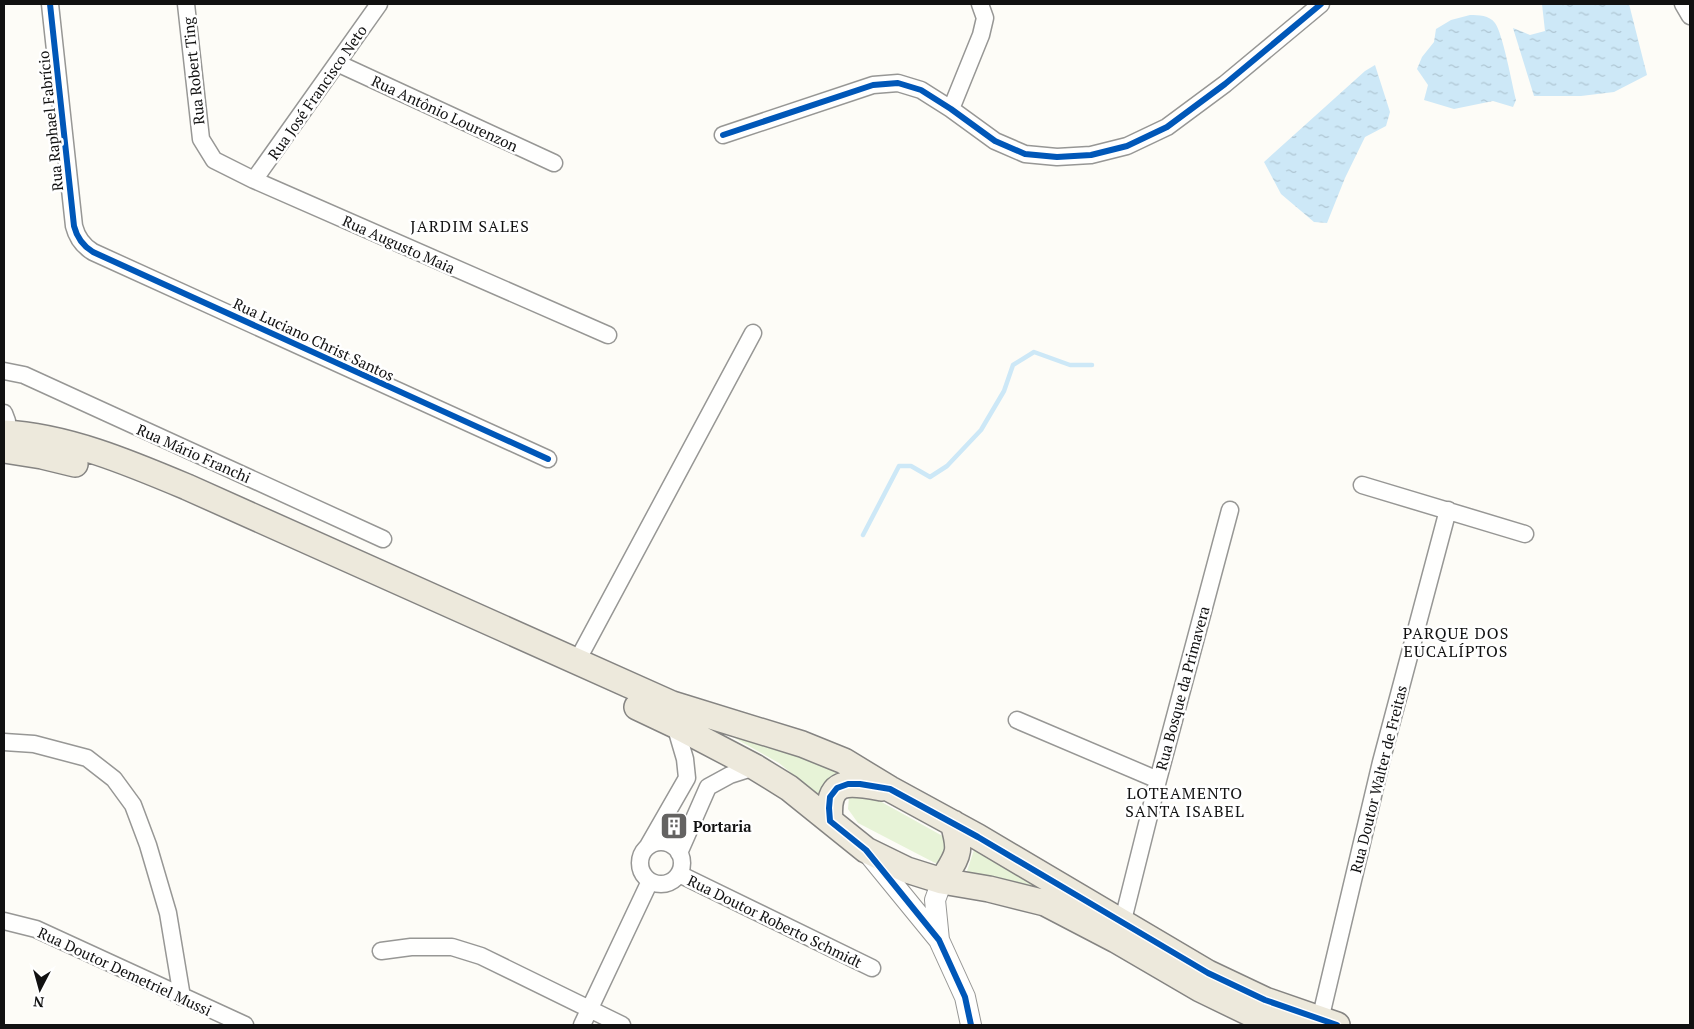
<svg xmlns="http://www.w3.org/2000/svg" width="1694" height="1029" viewBox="0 0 1694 1029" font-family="'PT Serif',serif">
<defs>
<pattern id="water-ripples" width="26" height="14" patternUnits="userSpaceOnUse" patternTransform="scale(1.25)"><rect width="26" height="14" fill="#cde8f7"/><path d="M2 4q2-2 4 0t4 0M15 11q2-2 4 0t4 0" fill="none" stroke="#afc6d3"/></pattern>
<filter id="shadow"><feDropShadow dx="3" dy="5.5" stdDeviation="0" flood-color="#0004"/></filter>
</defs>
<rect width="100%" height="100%" fill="#fdfcf7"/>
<!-- grass -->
<path fill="#e7f3d7" d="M731 736 784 750 841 770 828 779 819 796 779 763Z
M869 795 948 839 946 855 937 864 858 823 848 809 849 796Z
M975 847 1051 894 966 874Z"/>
<!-- water -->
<path fill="url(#water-ripples)" d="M1542 4H1629L1647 75 1614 92 1581 96H1534L1513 28 1530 35 1545 31Z
M1470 15C1479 15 1489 15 1495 23 1503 34 1512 84 1516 100L1513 107 1493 101 1454 109 1424 100 1428 85 1417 69 1422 57 1434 42 1436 29 1451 20Z
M1375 65 1390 112 1386 126 1365 137 1345 178 1327 223 1314 222 1281 194 1264 162 1365 71Z"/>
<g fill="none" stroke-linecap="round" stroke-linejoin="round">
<!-- stream -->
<path stroke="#cde8f7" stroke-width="4.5" d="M863 535 899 466H911L930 477 947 466 981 430 1004 391 1013 365 1034 352 1070 365H1092"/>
</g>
<!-- building -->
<path fill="#a19f9c" filter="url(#shadow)" d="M667 814 688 823 681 837 661 829Z"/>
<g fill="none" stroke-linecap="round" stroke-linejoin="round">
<!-- minor casing -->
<g stroke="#979795" stroke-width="19">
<path id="minor" d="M50 4 74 226C77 238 83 246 93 252L548 459
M186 4 201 139 214 160 254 180 608 335
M1683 4 1690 16
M337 63 554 163
M951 109 981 35 985 18 980 4
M723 135 873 85 898 83 921 90 951 109 995 141 1025 154 1057 157 1091 155 1127 146 1167 127 1225 84 1321 4
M254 180 379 4
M4 371 24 375 383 539
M4 413 7 421 6 442
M1362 485 1525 534
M577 661 753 333
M1017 720 1158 780
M4 742 34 744 87 758 114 779 133 805 148 845 168 913 182 997
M640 863a21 21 0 1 1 42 0a21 21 0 1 1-42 0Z
M648 846 687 778 685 759 675 725
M679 853 708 787 730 775 755 767
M679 874 872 968
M4 921 36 929 245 1025
M1122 924 1158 780 1230 510
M381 951 411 947H452L481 956 622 1025
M1320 1020 1381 762 1448 510
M582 1025 650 881"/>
</g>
<!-- tertiary casing -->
<g stroke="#979795" stroke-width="22">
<path id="tertiary" d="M867 852 939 940 965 997 971 1025
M939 940 935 900 942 881"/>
</g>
<!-- primary casing -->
<g stroke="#858482" stroke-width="28">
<path id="primary" d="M4 433C66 436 130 463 187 487L672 704 802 744 844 761 890 789 978 837 1208 973 1265 1000 1337 1025
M4 450 42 456 75 464
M637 707 675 725 755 767 789 788 866 850 907 870 942 881 989 889 1045 903 1116 940 1200 989 1258 1017 1281 1025
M830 821C826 777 849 782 882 788
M942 881C958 854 962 854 953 823"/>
</g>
<!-- minor -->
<use href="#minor" stroke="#fffffe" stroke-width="16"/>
<!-- tertiary -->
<use href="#tertiary" stroke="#fffffe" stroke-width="20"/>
<!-- primary -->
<use href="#primary" stroke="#ede9dc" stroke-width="25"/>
<!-- cycleway casing -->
<g stroke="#fff" stroke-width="9">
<path id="cycleway" d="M50 4 74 226C77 238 83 246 93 252L548 459
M723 135 873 85 898 83 921 90 951 109 995 141 1025 154 1057 157 1091 155 1127 146 1167 127 1225 84 1321 4
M971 1025 965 997 939 940 866 850 830 821 829 808 830 797 837 788 848 784H860L890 789 978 837 1208 973 1265 1000 1337 1025"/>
</g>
<!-- cycleway -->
<use href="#cycleway" stroke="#0057b8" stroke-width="6"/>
</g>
<!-- icons -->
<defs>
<g id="building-square" transform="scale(1.4375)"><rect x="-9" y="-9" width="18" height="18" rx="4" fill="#646362" stroke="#fff"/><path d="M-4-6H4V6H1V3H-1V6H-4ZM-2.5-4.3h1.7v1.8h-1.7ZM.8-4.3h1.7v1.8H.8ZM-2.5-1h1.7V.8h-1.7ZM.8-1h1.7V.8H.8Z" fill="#fff"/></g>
</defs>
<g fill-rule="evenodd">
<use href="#building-square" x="674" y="826"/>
</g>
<g text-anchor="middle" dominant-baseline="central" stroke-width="5" stroke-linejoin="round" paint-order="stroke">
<!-- street labels -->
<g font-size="15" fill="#111" stroke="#fff">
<text transform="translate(193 71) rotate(-96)">Rua Robert Ting</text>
<text transform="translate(317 92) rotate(-55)">Rua José Francisco Neto</text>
<text transform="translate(445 113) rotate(25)">Rua Antônio Lourenzon</text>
<text transform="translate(50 121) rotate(-96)">Rua Raphael Fabrício</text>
<text transform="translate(399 244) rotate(24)">Rua Augusto Maia</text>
<text transform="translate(314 339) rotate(25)">Rua Luciano Christ Santos</text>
<text transform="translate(194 453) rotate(24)">Rua Mário Franchi</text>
<text transform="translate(1182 688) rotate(-75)">Rua Bosque da Primavera</text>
<text transform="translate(1378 779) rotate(-76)">Rua Doutor Walter de Freitas</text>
<text transform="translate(775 921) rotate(26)">Rua Doutor Roberto Schmidt</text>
<text transform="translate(125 971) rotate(25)">Rua Doutor Demetriel Mussi</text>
</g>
<!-- poi labels -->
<g font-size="15" font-weight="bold" fill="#111" stroke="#fff" text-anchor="start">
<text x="693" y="826">Portaria</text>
</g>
<!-- neighbourhood labels -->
<g font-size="16" letter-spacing="1" fill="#111" stroke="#fff">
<text x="470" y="226">JARDIM SALES</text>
<text x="1456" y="633">PARQUE DOS<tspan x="1456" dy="18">EUCALÍPTOS</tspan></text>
<text x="1185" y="793">LOTEAMENTO<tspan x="1185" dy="18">SANTA ISABEL</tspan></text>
</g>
</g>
<!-- border -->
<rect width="1694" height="1029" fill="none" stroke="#111111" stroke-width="10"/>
<!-- north arrow -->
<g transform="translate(40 989) rotate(186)" stroke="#ffffff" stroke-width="4" paint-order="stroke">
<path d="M0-4L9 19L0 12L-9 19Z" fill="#111111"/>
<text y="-8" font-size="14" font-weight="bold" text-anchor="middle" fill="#111111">N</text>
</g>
</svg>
